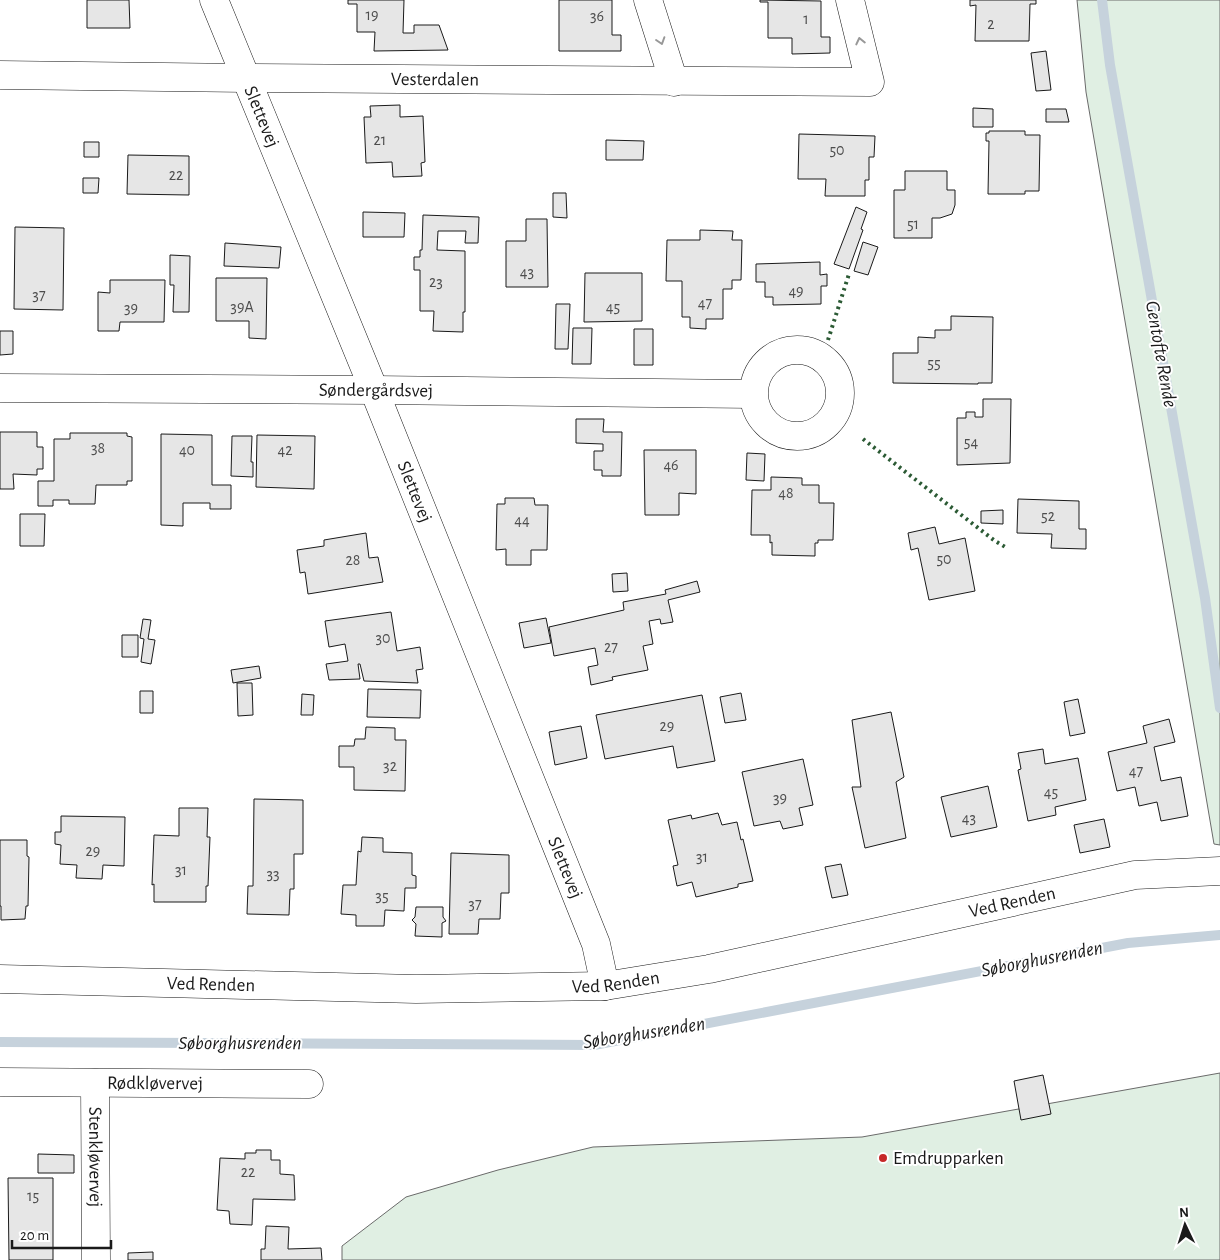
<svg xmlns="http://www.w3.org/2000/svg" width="1220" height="1260" viewBox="0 0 1220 1260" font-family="'Alegreya Sans',sans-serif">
<rect width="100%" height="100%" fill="#fff"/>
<!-- green -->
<path fill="#e0efe3" stroke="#6a6a6a" d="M1077 0H1220V845L1214 844 1086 92Z
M1220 1073V1260H342V1246L406 1197 498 1170 593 1147 862 1137Z"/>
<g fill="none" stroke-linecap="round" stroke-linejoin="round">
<!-- stream -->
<path stroke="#c6d2dc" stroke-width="10" d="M1102 0 1110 65 1205 598 1220 708
M0 1042 594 1045 1128 943 1220 935"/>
</g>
<!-- building -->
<path fill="#e6e6e6" stroke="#1a1a1a" d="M87 0H129L130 28H87Z
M348 0H404L403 33H414V25H439L448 50 374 51 375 32H357V4H348Z
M559 0H612V35H621V51H559Z
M760 0 821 1V37H830V53L792 54V38H768V2H760Z
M970 0H1036V4H1030L1029 41H975L976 5 970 6Z
M1046 51 1051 90 1036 91 1031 53Z
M400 105V117L423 116 425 162 421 163 422 176 393 177 392 162 366 163 364 117H371L370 106Z
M973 108 993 109V127H973Z
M1046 109H1066L1069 122H1046Z
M989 131H1025V135H1040L1039 191H1025V194H988L989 141H986V133H989Z
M799 134 875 136 874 157H869V180H865V196H825L826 179H798Z
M606 140 644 141 643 160H606Z
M84 142H99V157H84Z
M128 155 189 156V195L127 194Z
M905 171H947V190H955V205L952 214 940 218H932V238H894V190H905Z
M83 178H99L98 193H83Z
M553 193H566L567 218 553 217Z
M856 207 867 212 861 229 863 230 849 269 834 264Z
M363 212 405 213 404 237H363Z
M423 215 479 217 478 243H465L466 231H438L437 250 465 251V312H463V332L433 331 434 311H420V270H414V257H420V250H422Z
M526 219H547L548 287H506V241H526Z
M15 227 64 228 63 310 14 309Z
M700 230 733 231 732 240H742L741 280H732V289H723V319H706V329L690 328V317H682V281H666L667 240H700Z
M863 242 878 247 868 275 854 271Z
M225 243 281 247 279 268 224 266Z
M170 255 190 256 189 312H173L174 285H170Z
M820 262V275L827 274V286H821V304L773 305V297H765V282H756V264Z
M585 273H642V321L584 322Z
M216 278H267L266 339 249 338V321H216Z
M110 280H165L164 322H120L119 331H98V292L110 293Z
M556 304H570L568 349H555Z
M951 316 993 317 992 383H978V384L893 383V353H918V337L935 338V330H951Z
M573 328H592L591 364H572Z
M634 329H653V365H634Z
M0 331H13V354L0 355Z
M983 399H1011L1010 463 957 465V418H966V412H975V417H983Z
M576 419H604L603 432H622L621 476H602V470H594V451H603V444L576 443Z
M0 432H37V447H43V469H37V475L13 474 14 489H0Z
M70 433H127V436L132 437V481H127V485H96L95 504H69V500H53V506H38V481H54V439H70Z
M161 434 212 435V485H231V509H210V503H183V526L161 525Z
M257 435 315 436 314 489 256 487Z
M232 436H252L251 462H253V477L231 476Z
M644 450H696V494L679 493V515H645Z
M747 453 765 454 764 481 746 480Z
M771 477 802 478V485H819V503H834L833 540H818V543H815V556L772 555V542L770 543V535H751L752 490H771Z
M505 498H534L535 505H548L547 550H531V565H506V549L496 550 497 504H505Z
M1018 499 1079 501V529H1086V549L1051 548 1052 534 1017 533Z
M1003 510V524L981 523V511Z
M20 514H45L44 546H20Z
M935 527 939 544 965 538 975 591 929 600 918 548 911 550 908 533Z
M366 533 369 558 378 557 383 582 308 594 305 572 300 573 297 550 324 546V540Z
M627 573 628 591 613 592 612 574Z
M697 581 700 592 668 600 673 622 661 624 660 619 649 621 653 644 643 646 648 670 612 677 613 680 591 685 588 667 598 665 595 648 554 656 549 627 624 610 623 602 666 594 665 590Z
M391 612 397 651 420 647 423 669 416 670 418 683 364 681 360 664H358L360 679 329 680 326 664 348 661 345 644 329 647 325 621Z
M546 618 551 643 524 648 519 623Z
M143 619 151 620 148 639 155 640 151 664 141 662 144 639 140 638Z
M122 635H138V657H122Z
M259 666 261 678 233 683 231 670Z
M237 683H252L253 715 238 716Z
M368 689 421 690 420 718 367 717Z
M140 691H153V713H140Z
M741 693 746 720 725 723 720 697Z
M302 694 314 695 313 715H301Z
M702 695 715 761 677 768 673 746 605 759 596 715Z
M1078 699 1085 733 1070 736 1064 702Z
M891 712 904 777 896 782 906 838 865 848 852 787H861L852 720Z
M1169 719 1175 742 1154 747 1161 781 1181 777 1188 816 1161 821 1157 802 1139 806 1135 787 1117 791 1108 752 1147 743 1143 726Z
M581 726 587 758 555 765 549 732Z
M366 727 395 728V740H406L405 791 354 790V767H339V746H354L355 739H365Z
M1043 749 1045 764 1078 758 1086 800 1055 807 1056 815 1028 821 1018 770 1021 769 1018 753Z
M803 759 813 805 799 808 803 825 783 829 780 821 754 826 742 772Z
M988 786 997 827 951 837 941 797Z
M254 799 303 800V854H294V889H290L289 915 247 914 248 886H253Z
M179 808H208L207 837H210L208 886H206V902H154V884L152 885 154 835 179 836Z
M718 813 722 825 737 822 741 840 743 839 753 881 738 884V887L696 897 692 882 677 886 673 866 678 865 668 820 691 815 692 819Z
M61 816 125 817 124 866 103 865 102 879 76 878 77 865 60 864 61 845 55 844V832H61Z
M1104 819 1110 847 1080 853 1074 825Z
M362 837 383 838V852L412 853V875L416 876V888H405L404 911 385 910 384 926H356V915L341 914 343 885H356L358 851 361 852Z
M0 840H27V856L29 857 28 906H26L25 919 1 920V906H0Z
M451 853 509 855V893H501L500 919H479L478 934H449Z
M841 864 848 895 832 898 825 867Z
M416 907H443V917L446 921 442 923V937L415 936 416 924 412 920 415 917Z
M1043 1075 1051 1114 1021 1120 1014 1081Z
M256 1150H271V1160H280V1174L294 1175 295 1200 253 1199 252 1225 230 1224 229 1211 217 1210 220 1158 245 1159V1153H256Z
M38 1154 74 1155V1173H38Z
M8 1178H53V1260H9Z
M266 1226 289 1227 288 1249 321 1248 322 1260H261V1249H265Z
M153 1252V1260H128V1253Z"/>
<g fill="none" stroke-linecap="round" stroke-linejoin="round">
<!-- minor casing -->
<g stroke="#1a1a1a" stroke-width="29">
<g id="minor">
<path id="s1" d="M214 0 374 390 596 944 605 986"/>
<path d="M648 0 674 82"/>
<path id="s2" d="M0 75 246 78 870 82 850 0"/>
<circle cx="797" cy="393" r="43"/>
<path id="s3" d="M0 388 374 390 753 394"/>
<path id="s4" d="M0 979 416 989 605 986 709 969 1135 875 1220 871"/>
<path id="s5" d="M0 1082 309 1084"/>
<path id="s6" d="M95 1083 96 1260"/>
</g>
</g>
<!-- minor -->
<use href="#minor" stroke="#fff" stroke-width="28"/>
<!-- hedge -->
<path stroke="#2b5a34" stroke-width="4" stroke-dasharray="2.5 4" stroke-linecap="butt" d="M828 340 849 274
M863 439 995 541 1007 548"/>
</g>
<!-- one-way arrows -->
<defs><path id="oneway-chevron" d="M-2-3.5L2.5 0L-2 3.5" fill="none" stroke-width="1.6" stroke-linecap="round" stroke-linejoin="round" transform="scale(1.25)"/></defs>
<g stroke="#989898">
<use href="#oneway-chevron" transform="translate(661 41) rotate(72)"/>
<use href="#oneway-chevron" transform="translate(860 41) rotate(-103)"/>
</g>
<!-- markers -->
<circle fill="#c62828" stroke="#fff" stroke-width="2" cx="883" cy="1158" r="5"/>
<g text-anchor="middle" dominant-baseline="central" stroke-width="4" stroke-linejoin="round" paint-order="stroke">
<!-- number labels -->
<g font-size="16" fill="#4d4d4d">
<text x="372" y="15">19</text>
<text x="597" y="16">36</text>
<text x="806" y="19">1</text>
<text x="991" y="24">2</text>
<text x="380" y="140">21</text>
<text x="837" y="150">50</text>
<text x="176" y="175">22</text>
<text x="913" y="224">51</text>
<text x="527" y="272">43</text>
<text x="436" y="282">23</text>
<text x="796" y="291">49</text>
<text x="39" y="295">37</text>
<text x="705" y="303">47</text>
<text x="242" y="307">39A</text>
<text x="613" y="307">45</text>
<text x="131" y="308">39</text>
<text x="934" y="363">55</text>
<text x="971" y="442">54</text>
<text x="98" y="448">38</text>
<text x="187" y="450">40</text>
<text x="285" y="450">42</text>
<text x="671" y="465">46</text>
<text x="786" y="493">48</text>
<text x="1048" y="516">52</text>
<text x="522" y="520">44</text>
<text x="944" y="559">50</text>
<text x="353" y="560">28</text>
<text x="383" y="638">30</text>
<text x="611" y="647">27</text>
<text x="667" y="726">29</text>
<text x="390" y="766">32</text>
<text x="1136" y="771">47</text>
<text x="1051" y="792">45</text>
<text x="780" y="798">39</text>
<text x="969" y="818">43</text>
<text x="93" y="851">29</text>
<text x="702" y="857">31</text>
<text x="181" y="870">31</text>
<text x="273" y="874">33</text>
<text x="382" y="896">35</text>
<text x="475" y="904">37</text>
<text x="248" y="1172">22</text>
<text x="33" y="1196">15</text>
</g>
<!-- street labels -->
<g font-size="19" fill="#1a1a1a" stroke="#fff">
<text stroke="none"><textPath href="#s2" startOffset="435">Vesterdalen</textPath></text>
<text stroke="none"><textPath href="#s1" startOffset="126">Slettevej</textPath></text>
<text stroke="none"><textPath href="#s3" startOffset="376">Søndergårdsvej</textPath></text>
<text stroke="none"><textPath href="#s1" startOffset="531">Slettevej</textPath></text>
<text stroke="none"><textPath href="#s1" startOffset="936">Slettevej</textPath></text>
<text stroke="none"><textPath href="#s4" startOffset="1021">Ved Renden</textPath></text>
<text stroke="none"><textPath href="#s4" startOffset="616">Ved Renden</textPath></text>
<text stroke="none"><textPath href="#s4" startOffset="211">Ved Renden</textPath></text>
<text stroke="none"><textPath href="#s5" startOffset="155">Rødkløvervej</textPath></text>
<text stroke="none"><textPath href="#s6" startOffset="74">Stenkløvervej</textPath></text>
</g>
<!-- poi labels -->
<g font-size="19" fill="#1a1a1a" stroke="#fff" text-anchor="start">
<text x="893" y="1158">Emdrupparken</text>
</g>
<!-- water labels -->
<g font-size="20" font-style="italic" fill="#1a1a1a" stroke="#fff">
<text transform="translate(1161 354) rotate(80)">Gentofte Rende</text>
<text transform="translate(1042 959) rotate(-11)">Søborghusrenden</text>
<text transform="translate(644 1033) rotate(-9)">Søborghusrenden</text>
<text x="240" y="1043">Søborghusrenden</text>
</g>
</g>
<!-- north arrow -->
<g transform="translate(1185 1225) rotate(356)" stroke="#ffffff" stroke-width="4" paint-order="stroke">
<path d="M0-4L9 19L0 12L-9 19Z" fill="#1a1a1a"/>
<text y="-8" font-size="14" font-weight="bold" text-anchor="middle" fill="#1a1a1a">N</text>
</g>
<!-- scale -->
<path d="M12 1240v8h99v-8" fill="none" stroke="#1a1a1a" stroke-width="2.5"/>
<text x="20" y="1240" font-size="15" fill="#1a1a1a" stroke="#ffffff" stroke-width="4" paint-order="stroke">20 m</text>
</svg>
